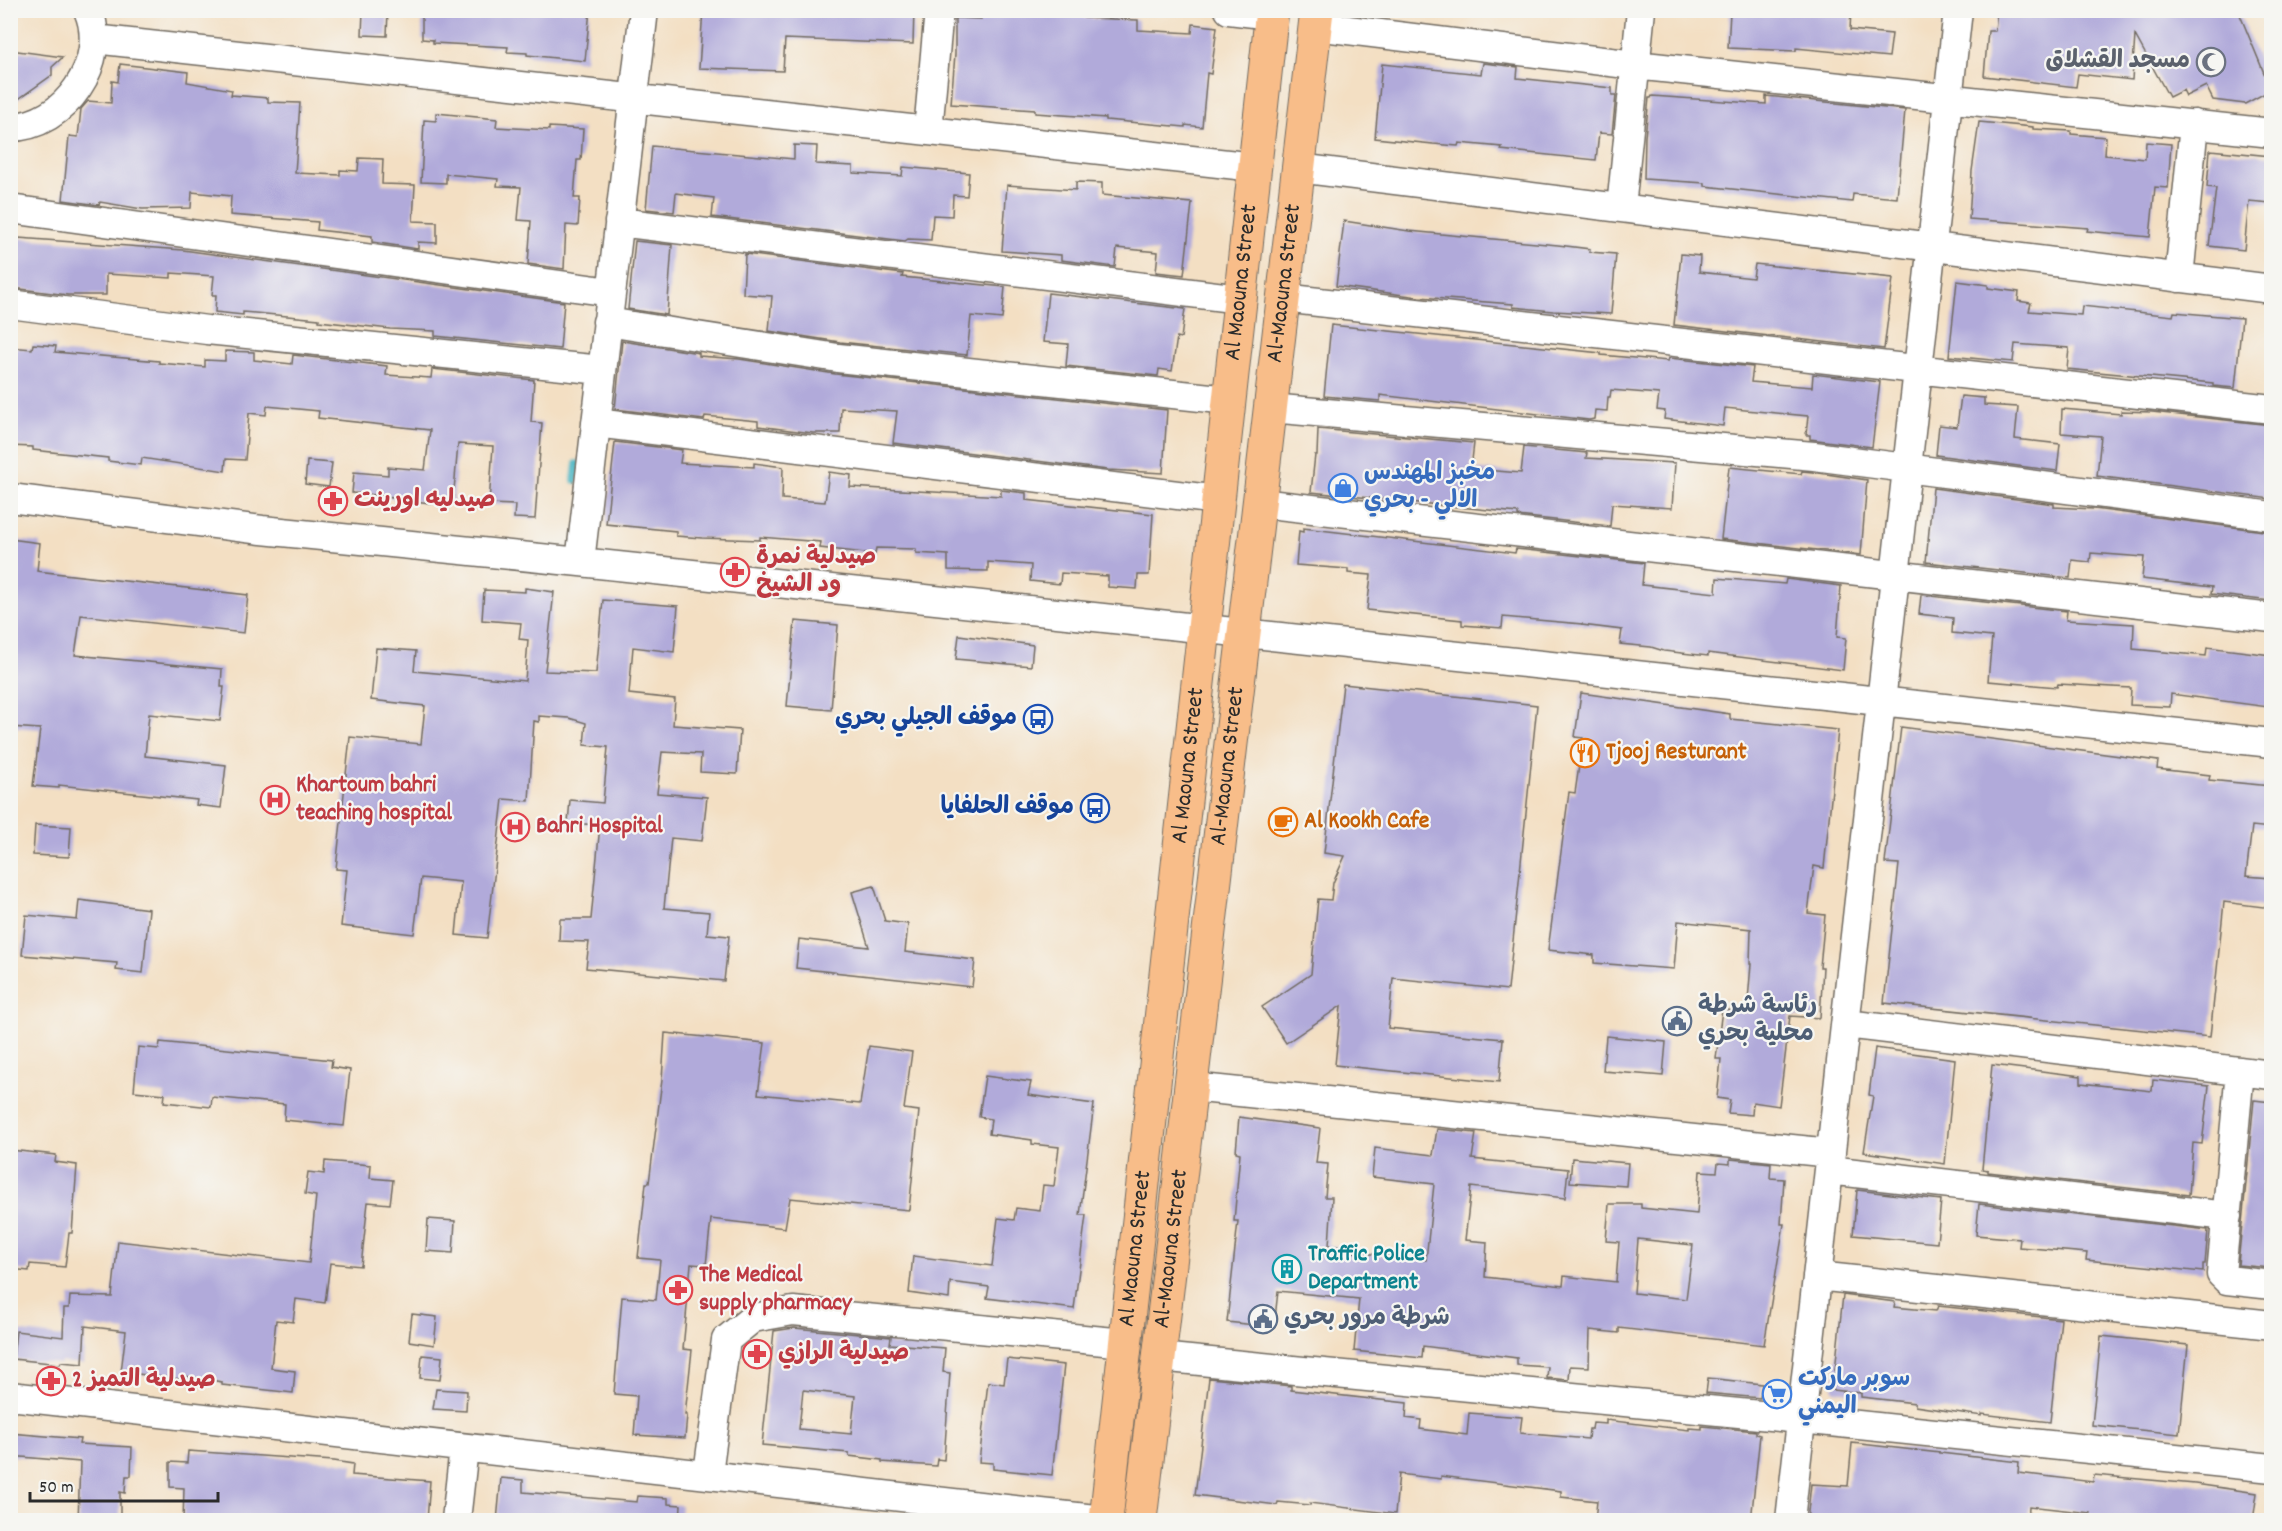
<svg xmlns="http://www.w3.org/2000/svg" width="2282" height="1531" viewBox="0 0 2282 1531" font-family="Dekko,'Playpen Sans Arabic',sans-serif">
<rect width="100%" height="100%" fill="#f6f6f2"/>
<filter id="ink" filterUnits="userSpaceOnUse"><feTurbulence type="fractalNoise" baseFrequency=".0167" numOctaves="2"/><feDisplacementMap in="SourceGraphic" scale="12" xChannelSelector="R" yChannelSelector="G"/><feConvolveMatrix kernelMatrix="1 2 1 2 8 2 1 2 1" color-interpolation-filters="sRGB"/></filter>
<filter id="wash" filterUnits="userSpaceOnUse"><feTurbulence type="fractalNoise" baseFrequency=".008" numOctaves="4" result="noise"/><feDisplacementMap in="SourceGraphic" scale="24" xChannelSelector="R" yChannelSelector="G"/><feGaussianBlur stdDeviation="1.35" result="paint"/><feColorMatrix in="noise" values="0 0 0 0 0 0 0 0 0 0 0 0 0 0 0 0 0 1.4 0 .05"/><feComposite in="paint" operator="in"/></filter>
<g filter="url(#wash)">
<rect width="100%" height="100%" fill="#f3dfc3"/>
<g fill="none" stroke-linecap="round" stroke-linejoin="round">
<!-- stream -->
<path stroke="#47b5c3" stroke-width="8" d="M575 480 577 464"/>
</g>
<g id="blocks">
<!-- building -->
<path fill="#b1aada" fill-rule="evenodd" d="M363 10H388L387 36 362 35Z
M422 10H590L585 61 527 55V53L507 52 508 47 433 43V40L422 39Z
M703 10H914L913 44 785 39 783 71 699 68Z
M981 10H1023V15L1084 14V18L1138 20V30L1192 33 1193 24 1217 27 1211 74 1207 73 1202 127 1185 125V127L1106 120V118L1035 113V110L951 104 955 54V18L981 19Z
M1821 10H1851L1850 30 1892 34 1889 57 1796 48V51L1728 48 1730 12 1789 14V11L1820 14Z
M1997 10H2077V12L2137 16V10H2238L2271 90 2245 104 2213 100 2206 86 2186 96 2183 90 2169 97 2135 35 2132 80 2078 74 2076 87 1984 76 1988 31H1995Z
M10 50 63 57 52 67V75L10 105Z
M1483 63 1518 67 1517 78 1612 88V95H1616L1612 134 1599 133 1596 160 1501 150 1502 147 1459 143 1458 146 1433 144 1375 138 1382 64 1481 74Z
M120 64 188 72 187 82 232 90 231 95 268 98V102L300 103 295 173 340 175V170L358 171 359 158 383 159 382 184 415 185 413 221 437 222V243L418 242V249L372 242V236L317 230 318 222 230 215 231 196 192 192 191 208 142 209 100 202 99 205 63 200 69 136 78 137 81 109 88 101 111 103 112 81 118 82Z
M1652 96 1766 104V96L1905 110 1897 198 1853 194 1852 202 1705 186V183L1644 179 1645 137 1649 98H1651Z
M436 113 497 119 496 127 549 130V127L583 129 581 160H577L574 198H580L578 226 566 225 564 269 528 264 531 221 518 220 521 187 497 186 498 179 446 174V183L421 182 424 120 436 121Z
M1979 122 2033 127V129L2071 131V134L2106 137 2105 155 2145 159 2146 142 2171 144 2168 188 2155 187 2150 237 2087 231 2088 228 1969 219 1972 171Z
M794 145 817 146 816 164 853 166V173L902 176 903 167 969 173 967 196 953 195 952 216 933 215 931 240 908 239 905 241 712 217 714 198 676 193 674 212 646 209 652 146 794 159Z
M2210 150 2271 156V203L2249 201 2244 250 2209 246 2216 188 2207 187Z
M1076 182 1102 183V195L1192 203 1184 275 1156 272 1158 252 1117 248 1115 267 1061 260V255L1002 251 1007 185 1076 190Z
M1344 221 1409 231 1558 245 1590 249 1589 252 1616 254 1611 314 1553 311 1513 307V304L1419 297 1336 286Z
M18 238 183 250 564 302 560 349 435 336V331L390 329 319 321V319L243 312V315L215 312 216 295H212L214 276 171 273V278L106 274V295H68L13 288Z
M635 241 672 245 667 315 628 309Z
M745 254 903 274 902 277 1005 287 1002 319 971 316 967 355 840 342 769 331 772 296 743 294Z
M1681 254 1700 256 1699 272 1753 278 1755 264 1893 278 1884 349 1674 325Z
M1957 281 1988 285V288L2019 292 2018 301 2031 303 2029 311 2081 315 2082 306 2173 316 2174 312 2242 318 2235 388 2213 386V383L2067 369 2069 348 2015 344 2013 362 1949 356Z
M1048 293 1185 309 1181 338 1177 337 1172 371 1159 369 1158 376 1066 366 1068 344 1043 342Z
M1331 325 1601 353V355L1668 361 1669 358 1753 367 1751 382 1812 387 1813 374 1880 382 1872 447 1810 439V435H1806L1808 416 1725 408 1723 426 1664 419 1665 411 1657 410 1659 394 1611 390 1610 397H1608L1607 411 1595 410 1594 419 1589 420 1380 395V401L1324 396Z
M622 341 699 353V356L739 359 835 374 1167 410 1163 473 1108 470 893 443 897 411 841 408 840 433H813L758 426V421L705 416 704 420 615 409Z
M33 344 56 346 55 352 159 361V363L205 367V360L225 361V351L254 352V360L292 364 293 355 387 366 386 375 431 378 432 369 534 380 531 422 542 423 535 519 514 518 515 505 489 504 493 446 458 444 453 502 448 501 444 505 386 497V496L352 493 354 472 388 475V467L425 470 430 430 318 418 319 411 267 406 266 415 249 413 245 460 226 459 225 471 142 458 141 465 108 461V458L33 450V447L10 446V347L32 349Z
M1961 396 1984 398V405L2018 407 2015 439 2060 444 2057 471 1936 455 1939 425 1957 427Z
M2062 409 2121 414V411L2152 412 2271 425V499L2097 476 2101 436 2061 433Z
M1318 429 1474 443 1471 469 1521 473 1524 447 1587 453 1586 458 1675 463 1672 508 1612 504 1610 526 1518 516V513L1311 492 1315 455H1317Z
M615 442 682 450 680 463 754 467V463L783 467 782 499 825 502 829 472 851 475 850 487 1001 496V490L1026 493V500L1153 514 1149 575H1138L1137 589 1108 587V576L1061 573 1060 584 1030 581 1031 565 988 562V571L948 570V555L916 553V549L876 548 875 554 820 548 821 542 760 537V540L702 538 676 536V531L606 524Z
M307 461 332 463 329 487 305 484Z
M1729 467 1801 474 1802 471 1812 472 1867 480 1861 555 1721 539Z
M1933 488 2054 504V507L2094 509 2271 532V601L2211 594 2212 587 2142 579 2144 557 2091 553 2090 562 2072 560 2070 578 1926 562Z
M1303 528 1515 553 1516 549 1644 563 1642 585 1716 593 1717 578 1785 584 1786 579 1841 586 1837 637 1846 638 1843 670 1708 653V656L1664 651 1651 647 1620 644 1622 630 1582 625V624L1503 617 1502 628 1462 625V620L1367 610 1371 575 1348 573V569L1296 565 1299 531 1303 532Z
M10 539 40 543 37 571 248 595 244 633 81 615 75 655 222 669 221 687H224L220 721 149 714 145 756 226 765 221 808 196 805 197 800 59 785V788L33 786 40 729 10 727Z
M525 588 554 592 545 671 596 673 603 600 678 606 674 652 633 647 629 694 675 699 673 725 740 730 737 774 700 772 701 754 662 752 657 793 707 797 702 841 671 838 664 908 709 912 707 934 729 936 724 981 586 968 589 942 559 941 560 919H591L600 825 568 823 570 800 603 803 608 747 584 745 586 723 569 718 539 716V722L534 721 529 801 503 799 487 938 456 935 461 882 421 878 414 934 341 926 347 870 336 869 350 737 421 744 425 706 371 700 376 648 416 651 414 671 525 681 528 640 519 639 521 623 482 620 484 590 525 592Z
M1921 595 2067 611 2066 620 2134 624 2133 649 2206 656 2207 647 2271 655V684L2268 707 2171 694 2170 707 2130 705 2131 688 2058 684 2057 687 1988 681 1992 637 1952 633 1953 618 1919 614Z
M795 621 838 625 831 710 787 706Z
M959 635 1033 645 1031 666 956 659Z
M1343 684 1537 705 1508 990 1393 978 1388 1028 1503 1039 1499 1082 1335 1065 1341 1006 1286 1043 1262 1007 1311 974 1318 899 1331 900 1333 883 1345 856 1324 853Z
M1581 693 1730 714V719L1838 730 1824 868 1814 866 1808 913 1825 915 1820 967H1823L1820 1018 1790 1016 1779 1106 1753 1102 1752 1115 1728 1113 1730 1100 1717 1098 1721 1059H1716L1722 1009 1747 1013 1751 964H1750L1751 929 1678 921 1674 969 1594 963V955L1548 950 1569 792 1575 793 1583 738 1575 737Z
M1901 727 2158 761 2157 769 2210 775 2209 780 2271 786V828L2252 826 2246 876 2271 878V908L2224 902 2210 1037 1884 1003 1899 864 1885 863Z
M35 825 71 827 69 857 33 855Z
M874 886 885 921 908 924 905 952 975 960 972 987 796 968 799 939 869 947 852 892Z
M79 900 149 909 143 973 116 970 117 963 22 955 26 915 77 920Z
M665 1033 765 1043 758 1094 860 1104 869 1046 912 1052 904 1109 919 1111 909 1210 790 1198 785 1228 711 1219 706 1265 691 1264 683 1349 692 1350 685 1415H687L685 1438 634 1435 637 1396 614 1394 622 1297 656 1300 660 1260 638 1258 646 1183H649L662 1080Z
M1606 1036 1666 1042 1663 1076 1603 1071Z
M160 1042 332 1060 331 1067 350 1070 344 1126 284 1120 285 1104 212 1097 211 1107 164 1102 165 1094 134 1091 138 1047 159 1049Z
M1875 1048 1955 1059 1945 1164 1864 1152 1873 1096 1869 1095Z
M1992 1065 2081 1076V1083L2152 1091 2153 1080 2209 1086 2202 1144 2193 1143 2189 1195 1988 1172V1170L1982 1169Z
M985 1076 1031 1082 1028 1095 1094 1104 1080 1215H1086L1074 1309 987 1298 989 1287 950 1282 949 1299 909 1293 913 1256 992 1266 998 1218 1014 1220 1016 1208 1040 1211 1043 1185 1054 1186 1059 1147 1032 1144V1140L989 1134 991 1119 979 1117Z
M2254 1100 2271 1102V1268L2238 1265Z
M1239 1117 1320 1128 1316 1163 1328 1164 1325 1197H1332L1329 1246 1344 1247V1251L1426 1260 1434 1184 1372 1177 1375 1148 1433 1155 1437 1129 1476 1133 1472 1159 1568 1169 1565 1198 1471 1187 1465 1240 1487 1242 1485 1277 1563 1286 1564 1276 1616 1282 1619 1242 1606 1241 1609 1204H1641V1208L1697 1214 1700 1171 1717 1172 1718 1163 1730 1164V1159L1771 1163 1770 1178 1784 1179 1781 1224H1784L1764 1345 1619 1328V1333L1590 1330 1589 1367 1570 1366 1569 1380 1547 1378 1548 1367 1517 1365V1358L1423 1346 1422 1358 1354 1351 1359 1299 1278 1291 1274 1327 1227 1322 1238 1221H1234L1240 1153 1236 1152ZM1638 1239 1693 1245 1686 1299 1634 1293Z
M10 1150 56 1155 55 1162 77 1165 72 1233H69L65 1267 30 1264 29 1271 10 1269Z
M1572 1158 1628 1163 1626 1186 1570 1182Z
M325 1161 371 1165 370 1178 393 1180 390 1204 368 1202 361 1266 330 1263 325 1303 296 1299 293 1322 276 1320 271 1368 295 1371 293 1393 222 1385V1382L185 1376 180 1379 121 1372 126 1331 85 1326 83 1364 61 1362 60 1364 13 1359 16 1331 63 1337 64 1308H69L70 1296 112 1297 118 1241 309 1263 316 1196 305 1194 308 1172 324 1174Z
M1857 1190 1941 1200 1937 1243 1853 1235Z
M1979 1204 2208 1230 2205 1264H2203V1272L2086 1260 2087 1253 2019 1247 2020 1239 1976 1235Z
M428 1219 455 1221 453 1253 426 1251Z
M1843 1295 1895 1302 1894 1307 1936 1311 1938 1306 2061 1319 2050 1422 1982 1414V1416L1915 1406V1403L1861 1397V1393L1833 1390Z
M412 1314 437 1317 434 1345 409 1341Z
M794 1328 891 1337 890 1344 945 1348 943 1372 950 1373 944 1460 937 1459 936 1466 882 1462V1460L849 1456V1453L762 1445 774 1331ZM803 1390 855 1396 851 1434 799 1429Z
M2101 1336 2188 1345 2179 1434 2092 1425Z
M422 1355 442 1357 440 1380 420 1378Z
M1007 1359 1064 1365 1052 1475 993 1469V1463L979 1462 988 1382 1004 1384Z
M1209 1378 1291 1386V1390L1407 1403 1406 1418 1421 1420 1420 1429 1467 1435 1469 1413 1522 1417 1520 1433 1588 1439 1589 1429H1592L1593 1423 1606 1424V1420L1689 1430V1428L1702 1429V1426L1756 1431V1434L1760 1435 1751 1521H1595L1597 1501 1561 1497V1491L1441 1476V1479L1399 1474 1395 1514 1310 1503V1505L1278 1502 1277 1505 1195 1495Z
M1708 1378 1762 1384 1760 1398 1706 1393Z
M436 1389 467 1391 466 1411 433 1409Z
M10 1433 80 1439 79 1444 132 1447 131 1476H126L125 1493 120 1492V1521H78L80 1462 10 1456Z
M1852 1443 2019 1462 2018 1473 2093 1482 2094 1475 2195 1484 2257 1493 2253 1521H2224L2192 1517V1521H2089L2090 1513 2029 1506 2028 1521H1807L1811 1484 1848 1486Z
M188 1451 334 1461 353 1464 352 1475 430 1481 427 1521H183L184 1488 170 1487V1462L187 1463Z
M501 1478 523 1480V1492L637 1502 638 1496 668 1498V1504L681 1505 680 1521H497Z"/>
</g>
</g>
<g filter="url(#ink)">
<use href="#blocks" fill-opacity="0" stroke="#716a60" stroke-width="1.5"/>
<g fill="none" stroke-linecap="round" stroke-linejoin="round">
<!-- minor casing -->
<g stroke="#716a60" stroke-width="31">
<path id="minor" d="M1229 10 1271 15
M1315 26 1635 65 2272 133
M94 39 1255 167
M10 127C65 127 110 60 88 10
M928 131 939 10
M1298 168 2272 289
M1621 208 1641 10
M10 209 611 292
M619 222 1240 299
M2179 278 2194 124
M1283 298 2272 409
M10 304 207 330 602 370
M607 322 838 358 1229 400
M1270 408 1814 456 2272 516
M596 423 1218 500
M10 498 262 530 580 562 2272 743
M1259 503 2272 618
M580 562 644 10
M1846 1024 2272 1075
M2240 1071 2221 1274 2227 1280 2272 1285
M1191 1087 1831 1153
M1829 1170 2227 1216
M1817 1276 2272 1325
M1159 1357 1801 1419 2272 1468
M10 1396C375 1438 740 1477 1104 1520
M708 1473 726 1340 753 1318 793 1311 1125 1343
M456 1520 464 1448
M1790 1520 1958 10"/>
</g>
<!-- highway casing -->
<g stroke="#716a60" stroke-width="35">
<g id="highway">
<path id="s1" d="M1106 1520 1272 10"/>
<path id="s2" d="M1140 1520 1317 10"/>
</g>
</g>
<!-- minor -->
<use href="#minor" stroke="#fff" stroke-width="28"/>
<!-- highway -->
<use href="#highway" stroke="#f8bd89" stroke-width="33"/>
</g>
</g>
<!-- icons -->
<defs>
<g id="mosque-ring" transform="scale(1.5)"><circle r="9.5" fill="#f6f6f2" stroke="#6b7280" stroke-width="1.5"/><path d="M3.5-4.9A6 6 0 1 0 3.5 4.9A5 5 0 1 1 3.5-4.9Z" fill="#6b7280"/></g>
<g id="shop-ring" transform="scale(1.5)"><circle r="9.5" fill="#f6f6f2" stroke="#3f7fe0" stroke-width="1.5"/><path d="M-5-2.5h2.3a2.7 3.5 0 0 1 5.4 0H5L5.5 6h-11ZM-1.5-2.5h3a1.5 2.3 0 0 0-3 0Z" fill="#3f7fe0"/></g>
<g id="pharmacy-ring" transform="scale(1.5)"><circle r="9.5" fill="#f6f6f2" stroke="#e0444e" stroke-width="1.5"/><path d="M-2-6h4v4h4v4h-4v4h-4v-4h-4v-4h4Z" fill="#e0444e"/></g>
<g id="bus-ring" transform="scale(1.5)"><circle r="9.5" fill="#f6f6f2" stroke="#1a4fb4" stroke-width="1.5"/><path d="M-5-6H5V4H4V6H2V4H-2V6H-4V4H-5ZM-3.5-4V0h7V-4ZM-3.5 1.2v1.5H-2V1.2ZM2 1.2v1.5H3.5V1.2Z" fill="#1a4fb4"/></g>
<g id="restaurant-ring" transform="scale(1.5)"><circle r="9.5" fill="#f6f6f2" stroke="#e8710a" stroke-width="1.5"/><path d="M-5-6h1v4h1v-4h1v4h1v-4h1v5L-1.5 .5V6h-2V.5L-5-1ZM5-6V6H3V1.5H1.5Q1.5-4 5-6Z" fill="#e8710a"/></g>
<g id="hospital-ring" transform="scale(1.5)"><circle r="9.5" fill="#f6f6f2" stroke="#e0444e" stroke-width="1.5"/><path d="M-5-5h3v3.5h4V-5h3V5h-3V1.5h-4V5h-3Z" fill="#e0444e"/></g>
<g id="cafe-ring" transform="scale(1.5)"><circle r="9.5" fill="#f6f6f2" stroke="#e8710a" stroke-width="1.5"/><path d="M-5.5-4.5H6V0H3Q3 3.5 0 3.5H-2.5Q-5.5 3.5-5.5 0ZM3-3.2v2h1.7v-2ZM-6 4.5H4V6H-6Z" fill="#e8710a"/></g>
<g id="civic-ring" transform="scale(1.5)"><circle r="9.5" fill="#f6f6f2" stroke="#5c6f8a" stroke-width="1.5"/><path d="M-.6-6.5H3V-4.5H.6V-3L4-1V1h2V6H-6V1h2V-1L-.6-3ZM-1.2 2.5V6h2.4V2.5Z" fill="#5c6f8a"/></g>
<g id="building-ring" transform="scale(1.5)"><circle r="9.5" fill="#f6f6f2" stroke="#0f9aa8" stroke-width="1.5"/><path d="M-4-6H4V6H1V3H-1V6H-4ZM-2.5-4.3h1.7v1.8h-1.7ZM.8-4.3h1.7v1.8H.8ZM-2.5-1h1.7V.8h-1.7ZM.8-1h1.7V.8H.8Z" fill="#0f9aa8"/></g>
<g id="supermarket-ring" transform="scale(1.5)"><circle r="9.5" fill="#f6f6f2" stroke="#3f7fe0" stroke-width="1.5"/><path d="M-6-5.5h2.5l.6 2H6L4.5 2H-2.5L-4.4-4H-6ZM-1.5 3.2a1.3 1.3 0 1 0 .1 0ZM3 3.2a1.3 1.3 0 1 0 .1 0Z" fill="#3f7fe0"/></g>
</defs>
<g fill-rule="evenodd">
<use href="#mosque-ring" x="2211" y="62"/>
<use href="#shop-ring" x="1343" y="488"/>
<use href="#pharmacy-ring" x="333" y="501"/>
<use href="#pharmacy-ring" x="735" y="572"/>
<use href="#bus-ring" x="1038" y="719"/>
<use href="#restaurant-ring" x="1585" y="753"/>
<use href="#hospital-ring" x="275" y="800"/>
<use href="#bus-ring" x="1095" y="808"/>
<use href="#cafe-ring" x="1283" y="822"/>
<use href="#hospital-ring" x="515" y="827"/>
<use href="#civic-ring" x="1677" y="1021"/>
<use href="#building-ring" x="1287" y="1269"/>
<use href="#pharmacy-ring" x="678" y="1290"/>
<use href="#civic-ring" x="1263" y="1319"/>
<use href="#pharmacy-ring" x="757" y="1354"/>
<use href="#pharmacy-ring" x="51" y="1381"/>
<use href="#supermarket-ring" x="1777" y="1394"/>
</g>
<g text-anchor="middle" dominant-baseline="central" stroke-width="4.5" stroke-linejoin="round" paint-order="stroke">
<!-- worship labels -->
<g font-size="24" font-weight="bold" fill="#5b616d" stroke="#f6f6f2" text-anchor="end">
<text x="2190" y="62">مسجد القشلاق</text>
</g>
<!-- street labels -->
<g font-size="24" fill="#2b2b2b" stroke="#f6f6f2">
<text stroke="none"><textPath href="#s1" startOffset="1245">Al Maouna Street</textPath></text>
<text stroke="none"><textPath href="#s2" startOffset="1245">Al-Maouna Street</textPath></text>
<text stroke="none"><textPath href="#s1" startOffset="759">Al Maouna Street</textPath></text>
<text stroke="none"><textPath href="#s2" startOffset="759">Al-Maouna Street</textPath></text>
<text stroke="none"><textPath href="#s2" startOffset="273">Al-Maouna Street</textPath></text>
<text stroke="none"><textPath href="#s1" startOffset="273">Al Maouna Street</textPath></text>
</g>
<!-- shop labels -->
<g font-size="24" font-weight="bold" fill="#366cbe" stroke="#f6f6f2" text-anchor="start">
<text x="1364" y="474">مخبز المهندس<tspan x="1364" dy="28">الالي - بحري</tspan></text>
<text x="1798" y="1380">سوبر ماركت<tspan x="1798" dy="28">اليمني</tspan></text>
</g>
<!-- health labels -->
<g font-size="24" font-weight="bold" fill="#be3a42" stroke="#f6f6f2" text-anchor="start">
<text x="354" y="501">صيدليه اورينت</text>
<text x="756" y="558">صيدلية نمرة<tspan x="756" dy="28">ود الشيخ</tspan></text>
<text x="296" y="786">Khartoum bahri<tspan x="296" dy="28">teaching hospital</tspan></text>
<text x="536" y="827">Bahri Hospital</text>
<text x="699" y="1276">The Medical<tspan x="699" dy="28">supply pharmacy</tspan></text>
<text x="778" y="1354">صيدلية الرازي</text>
<text x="72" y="1381">صيدلية التميز 2</text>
</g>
<!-- transit labels -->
<g font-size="24" font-weight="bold" fill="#164399" stroke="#f6f6f2" text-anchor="end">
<text x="1017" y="719">موقف الجيلي بحري</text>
<text x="1074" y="808">موقف الحلفايا</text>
</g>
<!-- food labels -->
<g font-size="24" font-weight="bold" fill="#c56008" stroke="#f6f6f2" text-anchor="start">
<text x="1606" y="753">Tjooj Resturant</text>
<text x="1304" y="822">Al Kookh Cafe</text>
</g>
<!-- service labels -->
<g font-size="24" font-weight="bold" fill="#4e5e75" stroke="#f6f6f2" text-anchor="start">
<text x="1698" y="1007">رئاسة شرطة<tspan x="1698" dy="28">محلية بحري</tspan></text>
<text x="1284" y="1319">شرطة مرور بحري</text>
</g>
<!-- culture labels -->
<g font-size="24" font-weight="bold" fill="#0d838f" stroke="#f6f6f2" text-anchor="start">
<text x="1308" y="1255">Traffic Police<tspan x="1308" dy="28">Department</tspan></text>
</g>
</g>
<!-- margin -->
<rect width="2282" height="1531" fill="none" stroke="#f6f6f2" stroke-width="36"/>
<!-- scale -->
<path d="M30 1492v9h188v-9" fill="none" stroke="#2b2b2b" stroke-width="3"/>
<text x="39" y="1492" font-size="18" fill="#2b2b2b" stroke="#f6f6f2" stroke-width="4.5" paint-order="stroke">50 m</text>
</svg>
